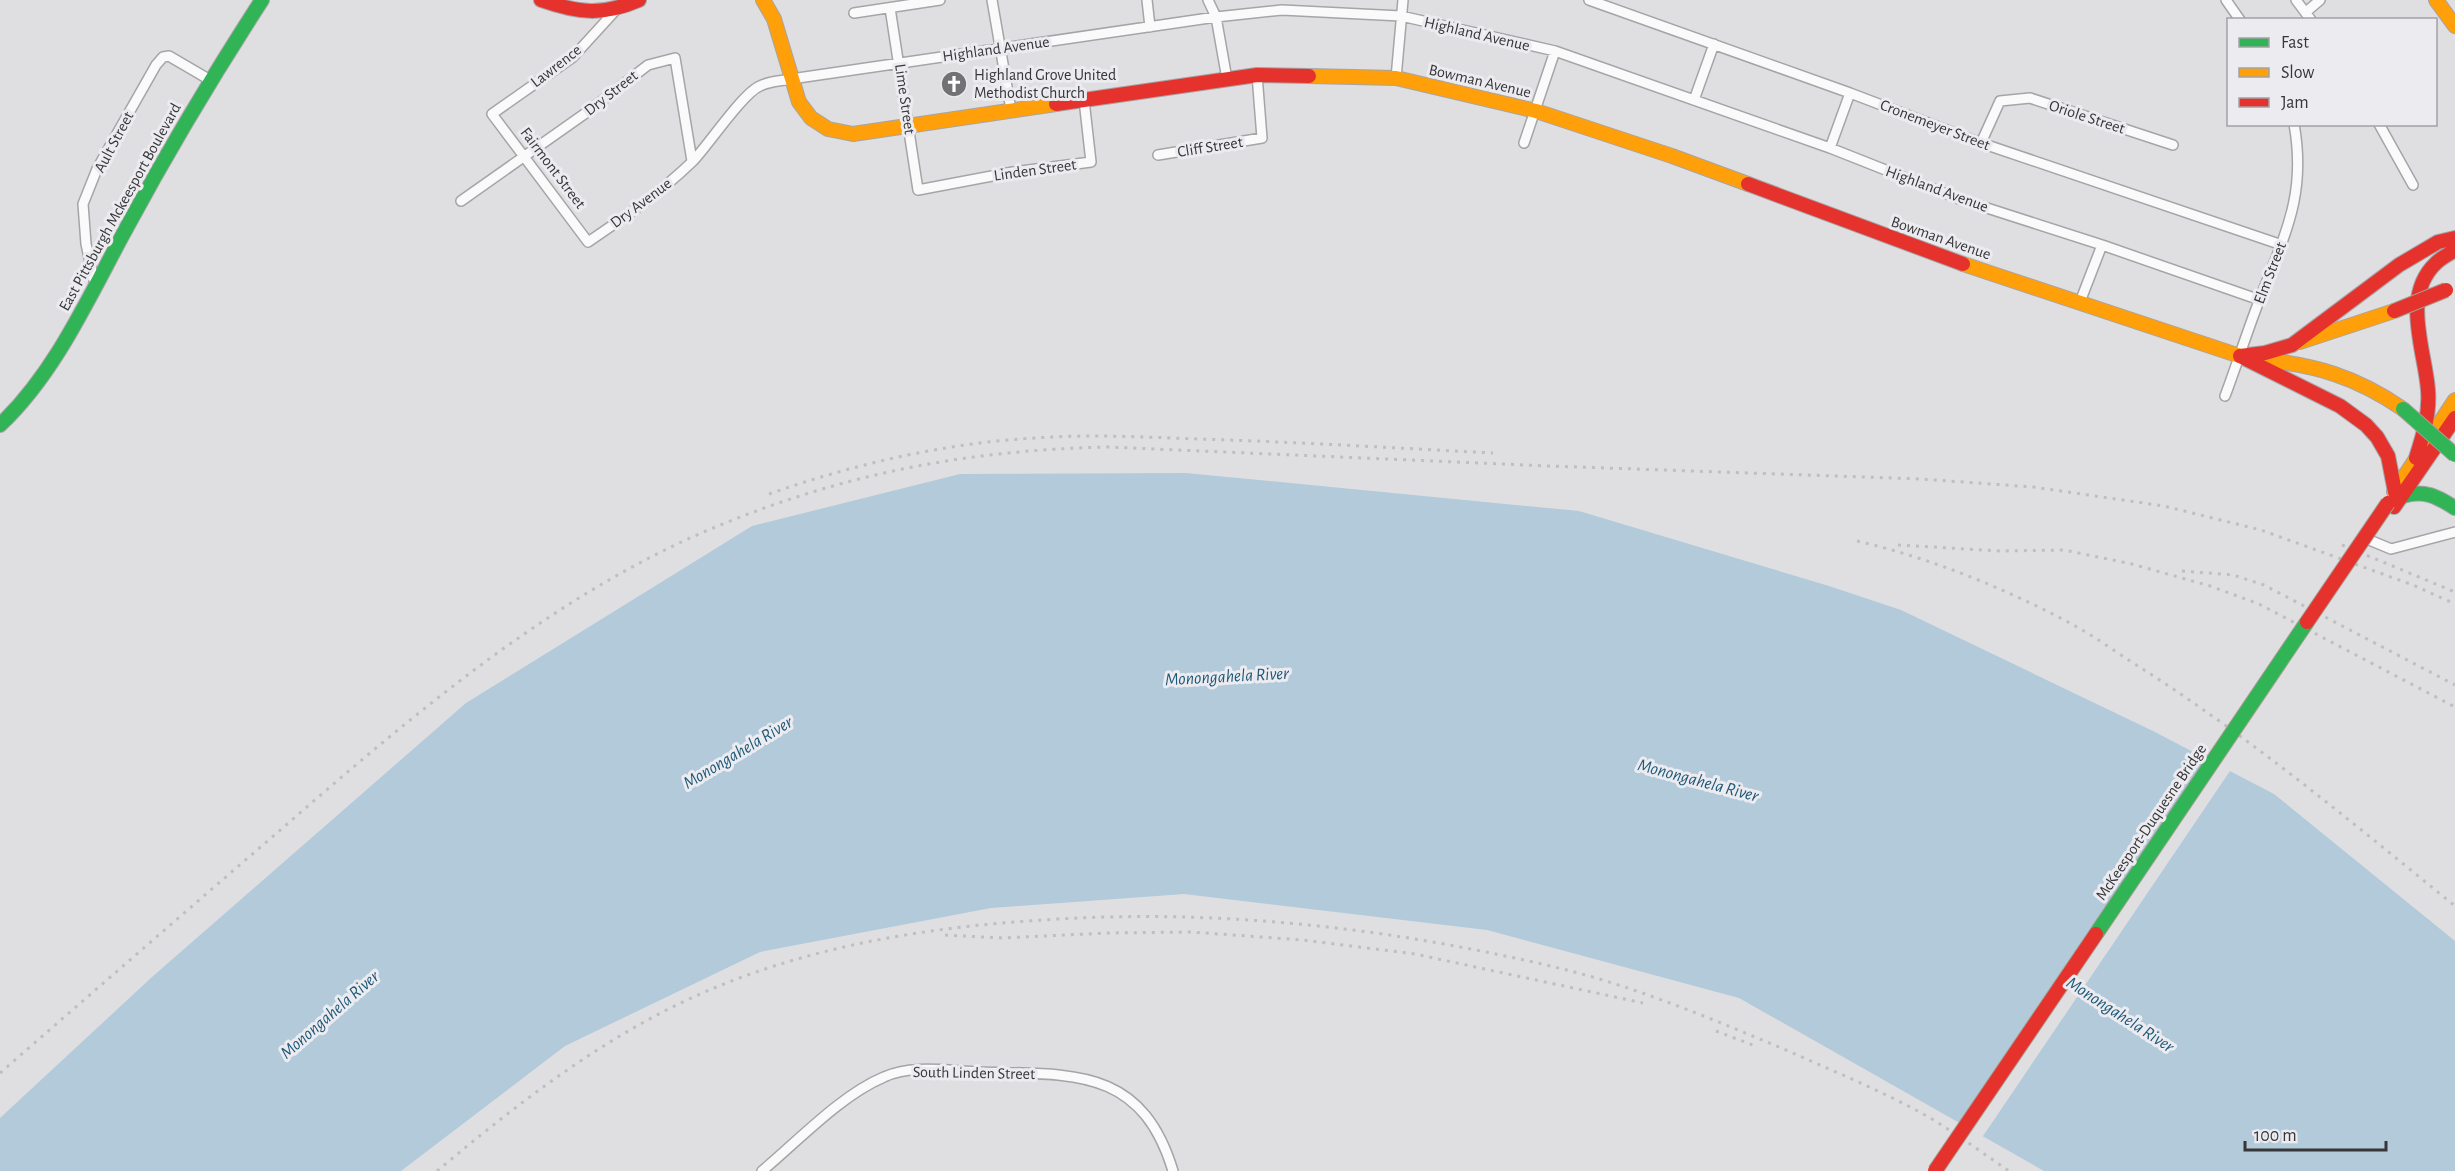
<svg xmlns="http://www.w3.org/2000/svg" width="2455" height="1171" viewBox="0 0 2455 1171" font-family="'Alegreya Sans',sans-serif">
<rect width="100%" height="100%" fill="#dfdfe2"/>
<!-- water -->
<path fill="#b2cada" d="M1186 473 1579 511 1829 586 1901 610 2153 731 2274 794 2455 941V1171H2044L1739 998 1487 930 1184 894 991 908 760 952 565 1046 401 1171H0V1118L152 977 466 703 752 526 960 474Z"/>
<!-- pier -->
<path fill="#dfdfe2" d="M2208 756 2232 768 1981 1139 1958 1126Z"/>
<g fill="none" stroke-linecap="round" stroke-linejoin="round">
<!-- street casing -->
<g stroke="#a5a5a8" stroke-width="12">
<path id="street" d="M992 0 1011 110
M1147 0 1150 27
M1208 0 1216 17 1227 79
M1589 0 1850 93 1981 143 2282 245
M2226 0 2240 20
M2296 0 2311 20
M890 8 918 190 1013 172 1091 162 1084 100
M615 11 573 57 492 114 588 242C625 217 661 192 693 161 709 144 743 93 760 86 769 81 782 81 791 79L1216 17 1282 10 1401 16 1555 51 1830 148 1959 199 2102 245 2260 300
M2306 12 2320 0
M854 13 940 0
M1396 78 1403 0
M1694 100 1714 44
M2379 124 2413 185
M1524 143 1555 51
M1981 143 2000 101 2030 98 2173 145
M1830 148 1850 93
M1158 155 1262 138 1257 75
M461 201 590 110 648 65 675 58 692 161
M95 285 86 244 83 204 97 169 156 65 163 57 169 56 210 80
M2080 302 2102 245
M2225 396C2237 364 2247 332 2259 301 2284 236 2307 196 2294 124
M2367 539 2391 549 2455 532
M762 1171C798 1141 841 1095 884 1077 912 1064 949 1071 979 1072 1070 1075 1141 1065 1173 1171"/>
</g>
<!-- fast casing -->
<g stroke="#a5a5a8" stroke-width="16">
<path id="fast" d="M0 425C57 371 90 294 127 227 169 149 214 74 262 0
M2403 496C2424 489 2438 497 2455 508"/>
</g>
<!-- slow casing -->
<g stroke="#a5a5a8" stroke-width="16">
<path id="slow" d="M763 0 774 19 799 102 811 118 828 129 853 134 1056 104
M2436 0 2455 26
M1309 76 1396 78 1536 111 1672 156 1748 184
M1963 264 2240 356
M2300 342 2394 311
M2258 359C2315 365 2355 376 2403 409
M2394 492 2455 400"/>
</g>
<!-- jam casing -->
<g stroke="#a5a5a8" stroke-width="16">
<path id="jam" d="M541 0C578 13 602 16 639 0
M1056 104 1257 75 1309 76
M1748 184 1963 264
M2240 356 2265 353 2292 345 2399 265 2438 242 2455 238
M2240 356 2340 406 2366 425 2377 437 2388 456 2395 492
M2416 458C2423 436 2430 414 2428 390 2425 350 2401 296 2436 263 2441 258 2449 254 2455 250
M2394 507 2455 418"/>
</g>
<!-- street -->
<use href="#street" stroke="#fafafb" stroke-width="9"/>
<!-- fast -->
<use href="#fast" stroke="#30b455" stroke-width="14"/>
<!-- slow -->
<use href="#slow" stroke="#ff9f0a" stroke-width="14"/>
<!-- jam -->
<use href="#jam" stroke="#e5322d" stroke-width="14"/>
<!-- rail -->
<path stroke="#bfbfc0" stroke-width="3" stroke-dasharray="3 6" stroke-linecap="butt" d="M769 494C854 464 945 443 1035 438 1089 434 1144 437 1198 439 1297 442 1395 448 1493 453
M1857 541C1930 558 2002 587 2068 622 2093 635 2117 653 2141 668 2251 738 2354 824 2455 906
M1898 545 2000 551 2064 550 2132 564 2210 586 2259 604 2455 707
M2342 545 2455 592
M2182 571 2233 575 2264 585 2455 685
M945 935 1002 938 1108 933 1191 932 1303 940 1415 954 1643 1003
M1716 1031 1758 1047
M0 1073C93 992 185 912 278 832 409 718 556 592 718 526 846 473 969 450 1108 447L1549 466 1921 479 2033 487 2164 506 2261 530 2413 585 2455 604
M437 1171C523 1099 615 1028 719 986 822 944 932 927 1042 920 1177 911 1306 920 1439 943 1492 953 1544 963 1596 978 1660 997 1724 1024 1786 1050 1835 1072 1885 1092 1932 1119 1958 1135 1984 1154 2009 1171"/>
<!-- fast-bridge casing -->
<g stroke="#a59d91" stroke-width="16" stroke-linecap="butt">
<path id="fast-bridge" d="M2403 409 2455 455
M2096 934 2307 622"/>
</g>
<!-- jam-bridge casing -->
<g stroke="#a59d91" stroke-width="16" stroke-linecap="butt">
<path id="jam-bridge" d="M2394 311 2446 290
M2307 622 2388 503
M1935 1171 2096 934"/>
</g>
<!-- fast-bridge -->
<use href="#fast-bridge" stroke="#30b455" stroke-width="14"/>
<!-- jam-bridge -->
<use href="#jam-bridge" stroke="#e5322d" stroke-width="14"/>
</g>
<!-- icons -->
<defs>
<g id="church-disc" transform="scale(1.35)"><circle r="9.5" fill="#727274" stroke="#ebebf0"/><path d="M-1.2-6h2.4v3.5h3.3v2.4h-3.3V6h-2.4V-.1h-3.3v-2.4h3.3Z" fill="#fff"/></g>
</defs>
<g fill-rule="evenodd">
<use href="#church-disc" x="954" y="84"/>
</g>
<g text-anchor="middle" dominant-baseline="central" stroke-width="6" stroke-linejoin="round" paint-order="stroke">
<!-- street labels -->
<g font-size="16" fill="#373739" stroke="#ebebf0">
<text transform="translate(1477 34) rotate(13)">Highland Avenue</text>
<text transform="translate(996 49) rotate(-8)">Highland Avenue</text>
<text transform="translate(556 66) rotate(-38)">Lawrence</text>
<text transform="translate(1480 81) rotate(13)">Bowman Avenue</text>
<text transform="translate(611 93) rotate(-38)">Dry Street</text>
<text transform="translate(905 99) rotate(82)">Lime Street</text>
<text transform="translate(2087 117) rotate(18)">Oriole Street</text>
<text transform="translate(1935 125) rotate(21)">Cronemeyer Street</text>
<text transform="translate(114 142) rotate(-62)">Ault Street</text>
<text transform="translate(1210 147) rotate(-9)">Cliff Street</text>
<text transform="translate(553 168) rotate(53)">Fairmont Street</text>
<text transform="translate(1035 170) rotate(-8)">Linden Street</text>
<text transform="translate(1937 189) rotate(20)">Highland Avenue</text>
<text transform="translate(641 203) rotate(-37)">Dry Avenue</text>
<text transform="translate(120 207) rotate(-61)">East Pittsburgh Mckeesport Boulevard</text>
<text transform="translate(1941 238) rotate(19)">Bowman Avenue</text>
<text transform="translate(2270 273) rotate(-69)">Elm Street</text>
<text transform="translate(2151 822) rotate(-56)">McKeesport-Duquesne Bridge</text>
<text transform="translate(974 1073) rotate(1)">South Linden Street</text>
</g>
<!-- poi labels -->
<g font-size="16" fill="#373739" stroke="#ebebf0" text-anchor="start">
<text x="974" y="75">Highland Grove United<tspan x="974" dy="18">Methodist Church</tspan></text>
</g>
<!-- water labels -->
<g font-size="18" font-style="italic" fill="#1e5978" stroke="#ebebf0">
<text transform="translate(1227 677) rotate(-3)">Monongahela River</text>
<text transform="translate(738 753) rotate(-31)">Monongahela River</text>
<text transform="translate(1698 781) rotate(15)">Monongahela River</text>
<text transform="translate(330 1015) rotate(-41)">Monongahela River</text>
<text transform="translate(2120 1015) rotate(33)">Monongahela River</text>
</g>
</g>
<!-- legend -->
<rect x="2227" y="18" width="210" height="108" fill="#ebebf0" stroke="#a3a3a7" stroke-width="1.5"/>
<rect x="2239" y="38" width="30" height="9" fill="#30b455" stroke="#a3a3a7" stroke-width="1.5"/>
<text x="2281" y="48" font-size="18" fill="#373739">Fast</text>
<rect x="2239" y="68" width="30" height="9" fill="#ff9f0a" stroke="#a3a3a7" stroke-width="1.5"/>
<text x="2281" y="78" font-size="18" fill="#373739">Slow</text>
<rect x="2239" y="98" width="30" height="9" fill="#e5322d" stroke="#a3a3a7" stroke-width="1.5"/>
<text x="2281" y="108" font-size="18" fill="#373739">Jam</text>
<!-- scale -->
<path d="M2245 1141v9h141v-9" fill="none" stroke="#373739" stroke-width="3"/>
<text x="2254" y="1141" font-size="18" fill="#373739" stroke="#ebebf0" stroke-width="4.5" paint-order="stroke">100 m</text>
</svg>
